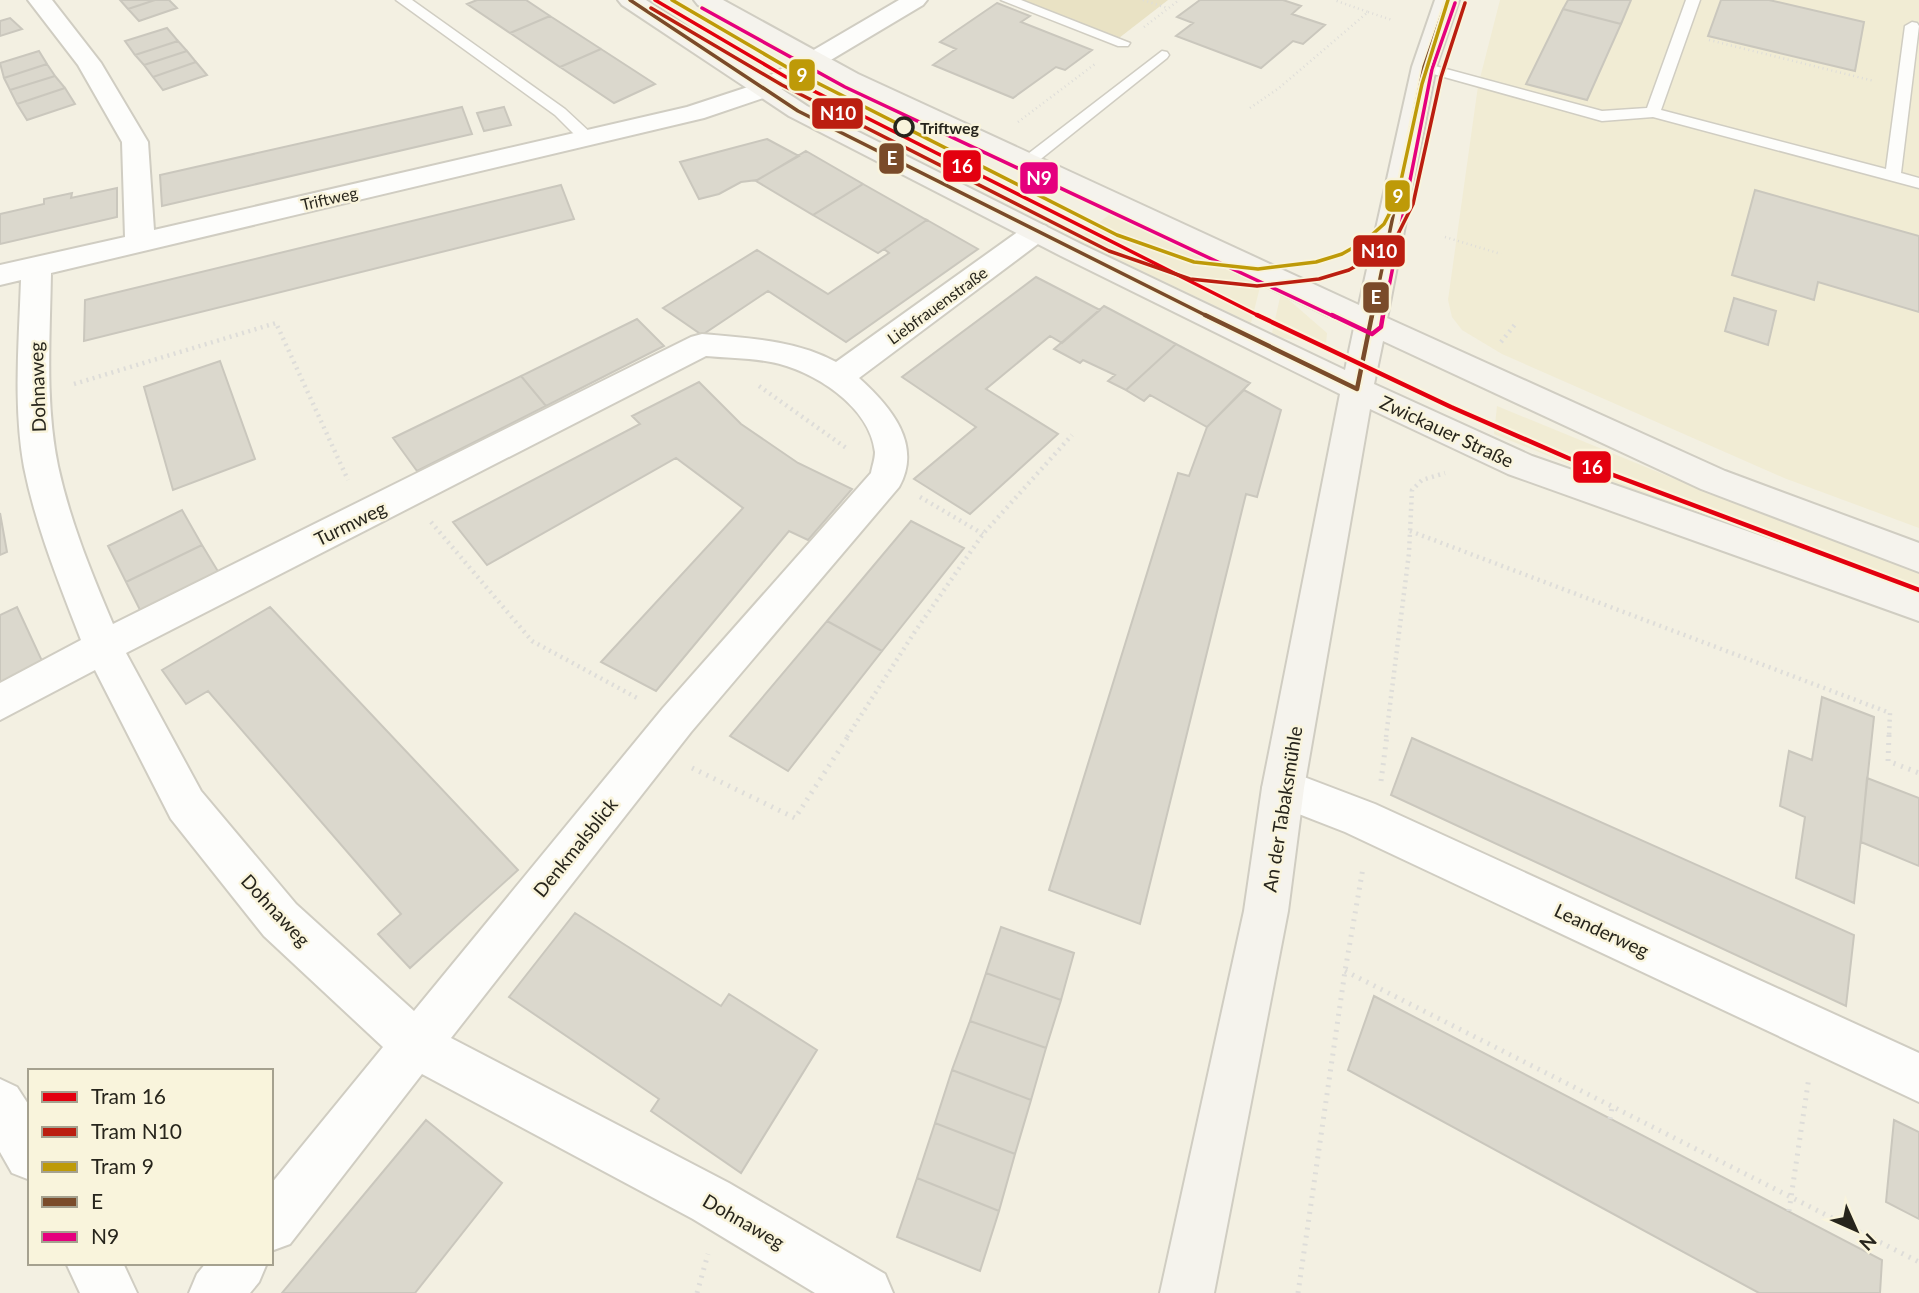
<svg xmlns="http://www.w3.org/2000/svg" width="1919" height="1293" viewBox="0 0 1919 1293" font-family="Lato,sans-serif">
<rect width="100%" height="100%" fill="#f3f0e2"/>
<!-- built -->
<path fill="#f1ecd4" d="M1500 0H1919V528L1784 478 1502 354 1462 330 1452 317 1448 300 1478 86Z
M1114 211 1261 283 1251 323 1077 240Z
M1281 293 1327 333 1326 344 1282 338 1272 333Z
M1497 406 1670 477 1919 568V596L1705 519 1494 434Z"/>
<!-- green -->
<path fill="#e9e2c4" d="M1019 0H1168L1119 38Z"/>
<!-- building -->
<path fill="#dbd8cd" stroke="#cac7bd" stroke-width="2" d="M120 0H155L128 9Z
M155 0H169L177 8 139 21 128 9Z
M477 0H526L550 16 510 33 467 4Z
M1200 0H1283L1301 6 1292 14 1325 25 1303 44 1293 41 1261 68 1176 36 1193 23 1177 17Z
M1568 0H1631L1621 24 1563 9Z
M1721 0H1769L1864 22 1855 71 1708 36Z
M997 3 1030 16 1021 22 1092 50 1065 70 1056 67 1013 98 933 65 956 49 940 42Z
M1563 9 1621 24 1587 100 1526 84Z
M550 16 601 49 560 67 510 33Z
M10 18 22 29 0 36V21Z
M167 28 178 41 135 55 125 41Z
M178 41 187 51 144 65 135 55Z
M601 49 655 84 614 103 560 67Z
M39 51 47 64 4 78 0 63Z
M187 51 196 62 153 77 144 65Z
M196 62 207 75 163 90 153 77Z
M47 64 55 76 10 90 4 78Z
M55 76 65 88 17 104 10 90Z
M65 88 75 104 27 120 17 104Z
M462 107 472 134 162 206 160 175Z
M504 107 511 125 484 131 477 113Z
M767 139 799 156 757 180 741 182 719 194 699 199 680 162Z
M806 151 863 184 813 215 756 181Z
M863 184 925 219 927 220 878 253 813 215Z
M561 185 574 219 84 341 85 300Z
M117 188V217L0 244V214L44 204V199L72 193 71 198Z
M1755 190 1919 236V312L1818 282 1814 300 1732 275Z
M927 220 978 249 846 342 768 291 702 335 663 308 757 250 828 294 889 253 884 249Z
M1036 277 1100 310 1062 343 1050 336 986 389 1058 434 970 514 914 479 976 427 902 377Z
M1734 298 1776 311 1768 345 1725 331Z
M1104 306 1176 344 1126 390 1108 381 1115 375 1083 360 1080 363 1054 349Z
M637 319 664 346 546 406 521 376Z
M1176 344 1250 383 1207 427 1150 395 1144 401 1126 390Z
M220 361 255 459 173 490 144 387Z
M521 376 546 406 417 471 393 438Z
M699 382 741 424 798 463 852 489 808 540 789 531 656 691 601 662 743 508 676 458 487 565 453 522 640 424 632 416Z
M1244 390 1281 410 1257 497 1246 494 1140 924 1049 890 1178 473 1189 476 1207 427Z
M182 510 202 545 126 582 108 546Z
M0 513 7 552 0 555Z
M911 521 964 548 882 651 827 621Z
M202 545 222 578 144 618 126 582Z
M17 607 43 663 0 685V615Z
M270 607 518 870 410 968 378 934 401 914 208 691 186 704 162 670Z
M827 621 882 651 788 771 730 736Z
M1822 697 1874 717 1854 903 1796 878 1805 817 1780 806 1789 751 1812 760Z
M1412 738 1854 935 1846 1006 1391 795Z
M1867 778 1919 798V866L1861 842Z
M575 913 721 1006 729 994 817 1050 741 1173 651 1111 659 1099 509 997Z
M1001 927 1074 953 1061 1000 986 973Z
M986 973 1061 1000 1046 1048 970 1021Z
M1374 996 1882 1260 1880 1293H1759L1348 1070Z
M970 1021 1046 1048 1031 1100 952 1070Z
M952 1070 1031 1100 1015 1154 935 1123Z
M426 1120 502 1183 415 1293H282Z
M1894 1120 1919 1132V1219L1886 1202Z
M935 1123 1015 1154 999 1211 917 1178Z
M917 1178 999 1211 980 1271 897 1237Z"/>
<g fill="none" stroke-linecap="round" stroke-linejoin="round">
<!-- service casing -->
<g stroke="#d0cdc2" stroke-width="3">
<path id="service" d="M396 0H412L565 109 593 135 595 138 593 141H581L555 115Z
M1001 0H1021L1130 43 1128 46H1118Z
M1686 0H1700L1661 110 1886 169 1905 26 1912 22 1917 23 1919 26 1901 173 1919 178V188L1653 117 1602 121 1419 70 1417 67 1424 63 1602 111 1647 108Z
M1162 51 1167 52 1169 55 1167 58 1032 166H1020L1018 163 1020 160Z"/>
</g>
<!-- minor casing -->
<g stroke="#d0cdc2" stroke-width="4">
<path id="minor" d="M28 0H52L101 63 148 142 154 230 687 107 754 85 899 0H927L923 5 772 95 704 118 51 273C50 337 45 403 58 466 70 521 91 572 113 624L691 337 702 334C747 338 796 340 836 362L1026 226 1036 223 1046 226 1050 232 1046 238 859 378C890 406 923 444 899 487L691 732 451 1038 729 1183 885 1274 893 1293H815L693 1219 422 1074 290 1244 271 1251V1184L383 1047 264 936 171 819 95 670 0 720V683L81 640C59 583 36 527 24 467 13 406 19 341 21 280L0 285V265L125 237 122 142 78 65ZM706 356C727 358 750 358 771 362 813 370 870 406 875 452 875 459 872 467 871 473L663 708 414 1011 296 904 201 791 126 653Z
M1283 769 1375 804 1919 1053V1102L1345 832 1268 802 1262 788 1268 774Z
M0 1079 17 1087 30 1107V1180L12 1173 0 1152Z
M66 1263H123L137 1293H80Z
M206 1263H267L259 1282 250 1293H189L197 1274Z"/>
</g>
<!-- secondary casing -->
<g stroke="#d0cdc2" stroke-width="4">
<path id="secondary" d="M618 0H646L807 106 1081 244 1345 370 1354 328 840 84 698 5 694 0H723L858 74 1359 305 1412 67 1435 0H1459L1436 67 1387 318 1725 471 1919 543V572L1701 489 1383 341 1374 384 1532 456 1919 591V621L1508 474 1370 409 1304 788 1288 911 1214 1293H1160L1244 911 1262 788 1340 394 1061 256 789 116 622 5Z"/>
</g>
<!-- path-far2 -->
<path stroke="#deddd9" stroke-width="2.5" stroke-dasharray="1 3.5" stroke-linecap="butt" d="M1143 0 1167 8
M1368 12 1392 20
M1144 27 1179 0
M1709 40 1874 81
M1250 108 1279 88 1368 12 1334 0
M1018 122 1095 64
M1445 237 1501 254"/>
<!-- path-far1 -->
<path stroke="#deddd9" stroke-width="4.5" stroke-dasharray="2 4.5" stroke-linecap="butt" d="M1501 342 1517 322
M74 384 276 323 348 480
M759 386 849 450
M920 497 983 534
M431 522 532 641 639 699
M1410 531 1890 713 1889 737
M847 737 914 633 983 534 1072 435
M1386 737 1409 553 1412 490 1422 480 1445 473"/>
<!-- path -->
<path stroke="#deddd9" stroke-width="5" stroke-dasharray="2 6" stroke-linecap="butt" d="M1889 735 1888 761 1919 773
M692 768 795 818 849 735
M1381 781 1387 735
M1345 971 1919 1262
M1610 1119 1612 1108
M1789 1211 1809 1077
M697 1293 708 1254
M1298 1293 1345 971 1363 868"/>
<!-- service -->
<use href="#service" fill="#fdfdfb" fill-rule="evenodd"/>
<!-- minor -->
<use href="#minor" fill="#fdfdfb" fill-rule="evenodd"/>
<!-- secondary -->
<use href="#secondary" fill="#f5f3ed" fill-rule="evenodd"/>
<!-- bus-1-far1 casing -->
<g stroke="#f9f4dc" stroke-width="7">
<path id="bus-1-far1" d="M630 0 798 111 1209 317
M1372 317 1424 67 1447 0"/>
</g>
<!-- bus-1 casing -->
<g stroke="#f9f4dc" stroke-width="9">
<path id="bus-1" d="M1205 315 1357 389 1372 315"/>
</g>
<!-- bus-2-far1 casing -->
<g stroke="#f9f4dc" stroke-width="7">
<path id="bus-2-far1" d="M702 8 845 87 1335 317
M1383 317 1432 69 1455 3"/>
</g>
<!-- bus-2 casing -->
<g stroke="#f9f4dc" stroke-width="9">
<path id="bus-2" d="M1332 315 1372 334 1381 327 1383 315"/>
</g>
<!-- bus-1-far1 -->
<use href="#bus-1-far1" stroke="#7a4b2a" stroke-width="3.5"/>
<!-- bus-1 -->
<use href="#bus-1" stroke="#7a4b2a" stroke-width="4.5"/>
<!-- bus-2-far1 -->
<use href="#bus-2-far1" stroke="#e5007d" stroke-width="3.5"/>
<!-- bus-2 -->
<use href="#bus-2" stroke="#e5007d" stroke-width="4.5"/>
<!-- tram-1-far1 casing -->
<g stroke="#f9f4dc" stroke-width="7">
<path id="tram-1-far1" d="M655 0 786 77 1261 317"/>
</g>
<!-- tram-1 casing -->
<g stroke="#f9f4dc" stroke-width="9">
<path id="tram-1" d="M1257 315 1451 407 1568 458 1919 590"/>
</g>
<!-- tram-2 casing -->
<g stroke="#f9f4dc" stroke-width="7">
<path id="tram-2" d="M651 8 782 85 1109 251 1190 279 1257 286 1319 279 1349 270 1375 255 1398 234 1413 204 1441 77 1465 3"/>
</g>
<!-- tram-3 casing -->
<g stroke="#f9f4dc" stroke-width="7">
<path id="tram-3" d="M672 0 790 69 1117 235 1194 262 1258 269 1316 262 1342 254 1365 241 1384 224 1397 199 1422 84 1448 0"/>
</g>
<!-- tram-1-far1 -->
<use href="#tram-1-far1" stroke="#e3000f" stroke-width="3.5"/>
<!-- tram-1 -->
<use href="#tram-1" stroke="#e3000f" stroke-width="4.5"/>
<!-- tram-2 -->
<use href="#tram-2" stroke="#bb1e10" stroke-width="3.5"/>
<!-- tram-3 -->
<use href="#tram-3" stroke="#be9a08" stroke-width="3.5"/>
</g>
<!-- markers -->
<circle fill="#f9f4dc" stroke="#27251c" stroke-width="3.5" cx="904" cy="127" r="9"/>
<g text-anchor="middle" dominant-baseline="central" stroke-width="5" stroke-linejoin="round" paint-order="stroke">
<!-- far-stop labels -->
<g font-size="16" font-weight="bold" fill="#27251c" stroke="#f9f4dc" text-anchor="start">
<text x="920" y="127">Triftweg</text>
</g>
<!-- far-street labels -->
<g font-size="16" fill="#27251c" stroke="#f9f4dc">
<text transform="translate(329 198) rotate(-13)">Triftweg</text>
<text transform="translate(937 305) rotate(-36)">Liebfrauenstraße</text>
</g>
<!-- street labels -->
<g font-size="19" fill="#27251c" stroke="#f9f4dc">
<text transform="translate(37 387) rotate(-92)">Dohnaweg</text>
<text transform="translate(1447 431) rotate(25)">Zwickauer Straße</text>
<text transform="translate(350 523) rotate(-26)">Turmweg</text>
<text transform="translate(1282 809) rotate(-81)">An der Tabaksmühle</text>
<text transform="translate(575 847) rotate(-51)">Denkmalsblick</text>
<text transform="translate(276 910) rotate(47)">Dohnaweg</text>
<text transform="translate(1602 930) rotate(25)">Leanderweg</text>
<text transform="translate(744 1221) rotate(30)">Dohnaweg</text>
</g>
</g>
<g stroke="#f9f4dc" stroke-width="2.5">
<rect x="788" y="58" width="28" height="34" rx="7" fill="#be9a08"/>
<rect x="811" y="97" width="53" height="33" rx="7" fill="#bb1e10"/>
<rect x="878" y="142" width="27" height="33" rx="7" fill="#7a4b2a"/>
<rect x="942" y="149" width="40" height="34" rx="7" fill="#e3000f"/>
<rect x="1019" y="161" width="40" height="34" rx="7" fill="#e5007d"/>
<rect x="1384" y="179" width="27" height="34" rx="7" fill="#be9a08"/>
<rect x="1352" y="234" width="54" height="34" rx="7" fill="#bb1e10"/>
<rect x="1362" y="281" width="28" height="33" rx="7" fill="#7a4b2a"/>
<rect x="1572" y="450" width="40" height="34" rx="7" fill="#e3000f"/>
</g>
<g font-size="19" text-anchor="middle" font-weight="bold" fill="#fff">
<text x="802" y="82">9</text>
<text x="838" y="120">N10</text>
<text x="892" y="165">E</text>
<text x="962" y="173">16</text>
<text x="1039" y="185">N9</text>
<text x="1398" y="203">9</text>
<text x="1379" y="258">N10</text>
<text x="1376" y="304">E</text>
<text x="1592" y="474">16</text>
</g>
<!-- legend -->
<rect x="28" y="1069" width="245" height="196" fill="#f9f4dc" stroke="#a5a18f" stroke-width="2"/>
<rect x="42" y="1092" width="35" height="10" fill="#e3000f" stroke="#a5a18f" stroke-width="2"/>
<text x="91" y="1104" font-size="21" fill="#27251c">Tram 16</text>
<rect x="42" y="1127" width="35" height="10" fill="#bb1e10" stroke="#a5a18f" stroke-width="2"/>
<text x="91" y="1139" font-size="21" fill="#27251c">Tram N10</text>
<rect x="42" y="1162" width="35" height="10" fill="#be9a08" stroke="#a5a18f" stroke-width="2"/>
<text x="91" y="1174" font-size="21" fill="#27251c">Tram 9</text>
<rect x="42" y="1197" width="35" height="10" fill="#7a4b2a" stroke="#a5a18f" stroke-width="2"/>
<text x="91" y="1209" font-size="21" fill="#27251c">E</text>
<rect x="42" y="1232" width="35" height="10" fill="#e5007d" stroke="#a5a18f" stroke-width="2"/>
<text x="91" y="1244" font-size="21" fill="#27251c">N9</text>
<!-- north arrow -->
<g transform="translate(1856 1230) rotate(135)" stroke="#f9f4dc" stroke-width="5" paint-order="stroke">
<path d="M0-5L12 26L0 18L-12 26Z" fill="#27251c"/>
<text y="-10" font-size="19" font-weight="bold" text-anchor="middle" fill="#27251c">N</text>
</g>
</svg>
